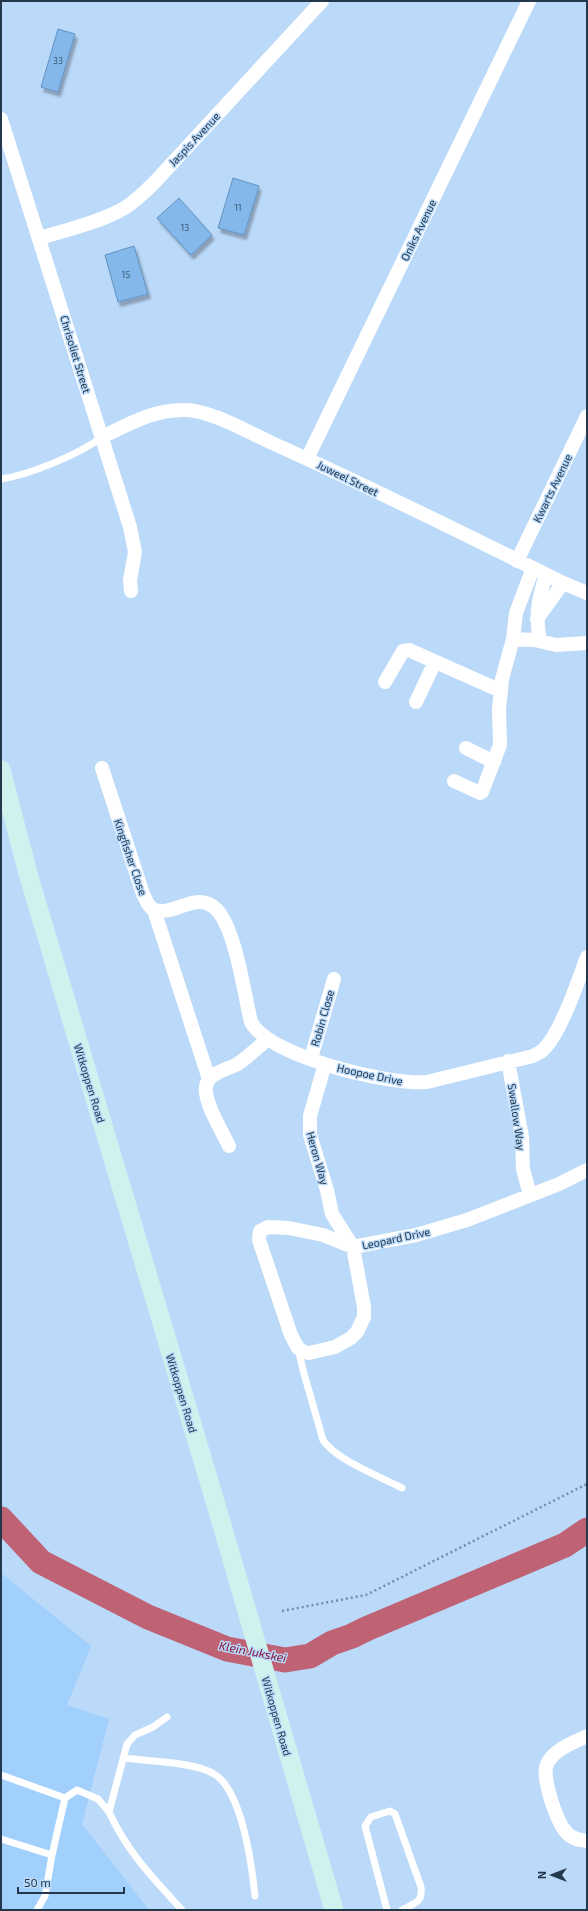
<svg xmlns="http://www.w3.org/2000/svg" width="588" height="1911" viewBox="0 0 588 1911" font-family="'Exo 2',sans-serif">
<defs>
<filter id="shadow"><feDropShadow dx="2.5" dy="4.5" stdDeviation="1" flood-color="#0004"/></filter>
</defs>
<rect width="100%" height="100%" fill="#bbd9f9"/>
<!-- built -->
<path fill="#a2d0fd" d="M1 1573 91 1646 67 1705 109 1719 82 1824 149 1910H1Z"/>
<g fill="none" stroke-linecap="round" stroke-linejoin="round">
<!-- river -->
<path stroke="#be6274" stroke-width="25" d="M1 1519 41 1562 148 1617 227 1649 285 1660 310 1656 332 1643 352 1636 366 1629 565 1545 587 1530"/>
</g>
<!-- building -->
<path fill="#85b8ea" stroke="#6192c2" filter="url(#shadow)" d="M58 29 75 34 58 92 41 87Z
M233 178 259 186 244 235 218 228Z
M179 198 212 235 191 255 157 218Z
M134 246 148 294 118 302 105 255Z"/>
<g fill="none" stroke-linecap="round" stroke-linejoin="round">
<!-- path -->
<path stroke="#748ea8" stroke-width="2.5" stroke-dasharray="2 3" stroke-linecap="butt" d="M282 1611 366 1595 587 1484"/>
<!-- service -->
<path stroke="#fff" stroke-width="7" d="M1 479C29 475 80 454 102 437
M298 1348 303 1370 323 1440C336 1460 379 1476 402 1488
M167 1717 153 1727 135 1735 127 1744 109 1812C128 1853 152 1877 182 1910
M123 1758C147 1761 195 1762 214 1774 242 1790 252 1866 255 1896
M1 1775 65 1798 52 1855 45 1896 37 1910
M65 1798 77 1790 98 1799 109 1812
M1 1839 52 1855
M387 1910 365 1826 371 1817 390 1811 395 1814 421 1887C423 1903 414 1903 402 1910"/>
<!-- minor -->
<path stroke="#fff" stroke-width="14" d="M1 119 130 527 135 552 130 580 131 591
M40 238C66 230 94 224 119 211 132 205 142 194 153 184L322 1
M102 437C129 424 155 409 185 410 210 410 248 432 272 443 370 487 467 535 563 583L587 593
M307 459 529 1
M517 561 587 416
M537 619 563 583
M513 639 535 640 556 645 587 643
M540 641C535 615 538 600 546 575
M385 682 403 651 409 650 501 691
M416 702 435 662
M466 748 494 762
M102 768 143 894C146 899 147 906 153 909 172 919 197 888 217 910 236 931 244 993 251 1022 270 1057 388 1085 427 1082L533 1056C536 1054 540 1053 543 1050 561 1033 578 981 587 957
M454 781 480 793 482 792 500 745 499 709 502 679 513 639 516 613 533 568
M154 910 209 1079
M311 1058 334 979
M508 1061 522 1137 523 1169 530 1195
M325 1064 310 1116V1135L327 1190 332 1214 353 1247 364 1307V1317L357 1332 351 1338 335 1347 309 1353 304 1352 298 1348 291 1335 259 1240 260 1231 268 1227 289 1228 323 1235 353 1247 416 1235 467 1220 559 1184 587 1170
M229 1146C222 1131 208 1109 206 1093 203 1072 227 1071 239 1063 249 1056 258 1047 268 1039
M587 1736C574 1742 553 1750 547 1764 541 1777 557 1823 567 1833 572 1839 580 1840 587 1841"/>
<!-- secondary -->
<path stroke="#cff2ef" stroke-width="19" d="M1 770 29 877 217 1508 334 1910"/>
</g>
<g text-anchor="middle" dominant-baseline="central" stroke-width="3" stroke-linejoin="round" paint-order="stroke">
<!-- number labels -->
<g font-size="9" fill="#3c5874">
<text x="58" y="60">33</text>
<text x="238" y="207">11</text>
<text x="185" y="227">13</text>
<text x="126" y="274">15</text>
</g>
<!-- street labels -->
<g font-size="11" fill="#23384c" stroke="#bbd9f9">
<text transform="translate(194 139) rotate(-47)">Jaspis Avenue</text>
<text transform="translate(418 230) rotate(-64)">Oniks Avenue</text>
<text transform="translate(76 354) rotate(73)">Chrisoliet Street</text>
<text transform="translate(348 478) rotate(26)">Juweel Street</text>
<text transform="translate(552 488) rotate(-64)">Kwarts Avenue</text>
<text transform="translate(131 857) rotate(71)">Kingfisher Close</text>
<text transform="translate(322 1018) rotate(-74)">Robin Close</text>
<text transform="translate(370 1074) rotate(12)">Hoopoe Drive</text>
<text transform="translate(90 1083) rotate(73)">Witkoppen Road</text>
<text transform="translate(517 1117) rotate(82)">Swallow Way</text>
<text transform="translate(318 1158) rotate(74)">Heron Way</text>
<text transform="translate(396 1238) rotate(-12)">Leopard Drive</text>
<text transform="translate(182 1393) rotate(73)">Witkoppen Road</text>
<text transform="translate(277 1716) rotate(74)">Witkoppen Road</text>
</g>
<!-- water labels -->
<g font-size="12" font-style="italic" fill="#830f37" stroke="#bbd9f9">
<text transform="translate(253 1651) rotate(11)">Klein Jukskei</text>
</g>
</g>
<!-- border -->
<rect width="588" height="1911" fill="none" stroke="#23384c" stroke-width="4"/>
<!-- north arrow -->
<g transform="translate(552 1875) rotate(270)" stroke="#bbd9f9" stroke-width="3" paint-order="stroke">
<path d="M0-3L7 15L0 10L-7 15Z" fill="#23384c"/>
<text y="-6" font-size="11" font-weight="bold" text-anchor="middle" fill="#23384c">N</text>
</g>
<!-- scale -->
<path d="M18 1887v6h106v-6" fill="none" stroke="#23384c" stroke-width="2"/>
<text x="24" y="1887" font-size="12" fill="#23384c" stroke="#bbd9f9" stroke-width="3" paint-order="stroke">50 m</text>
</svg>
